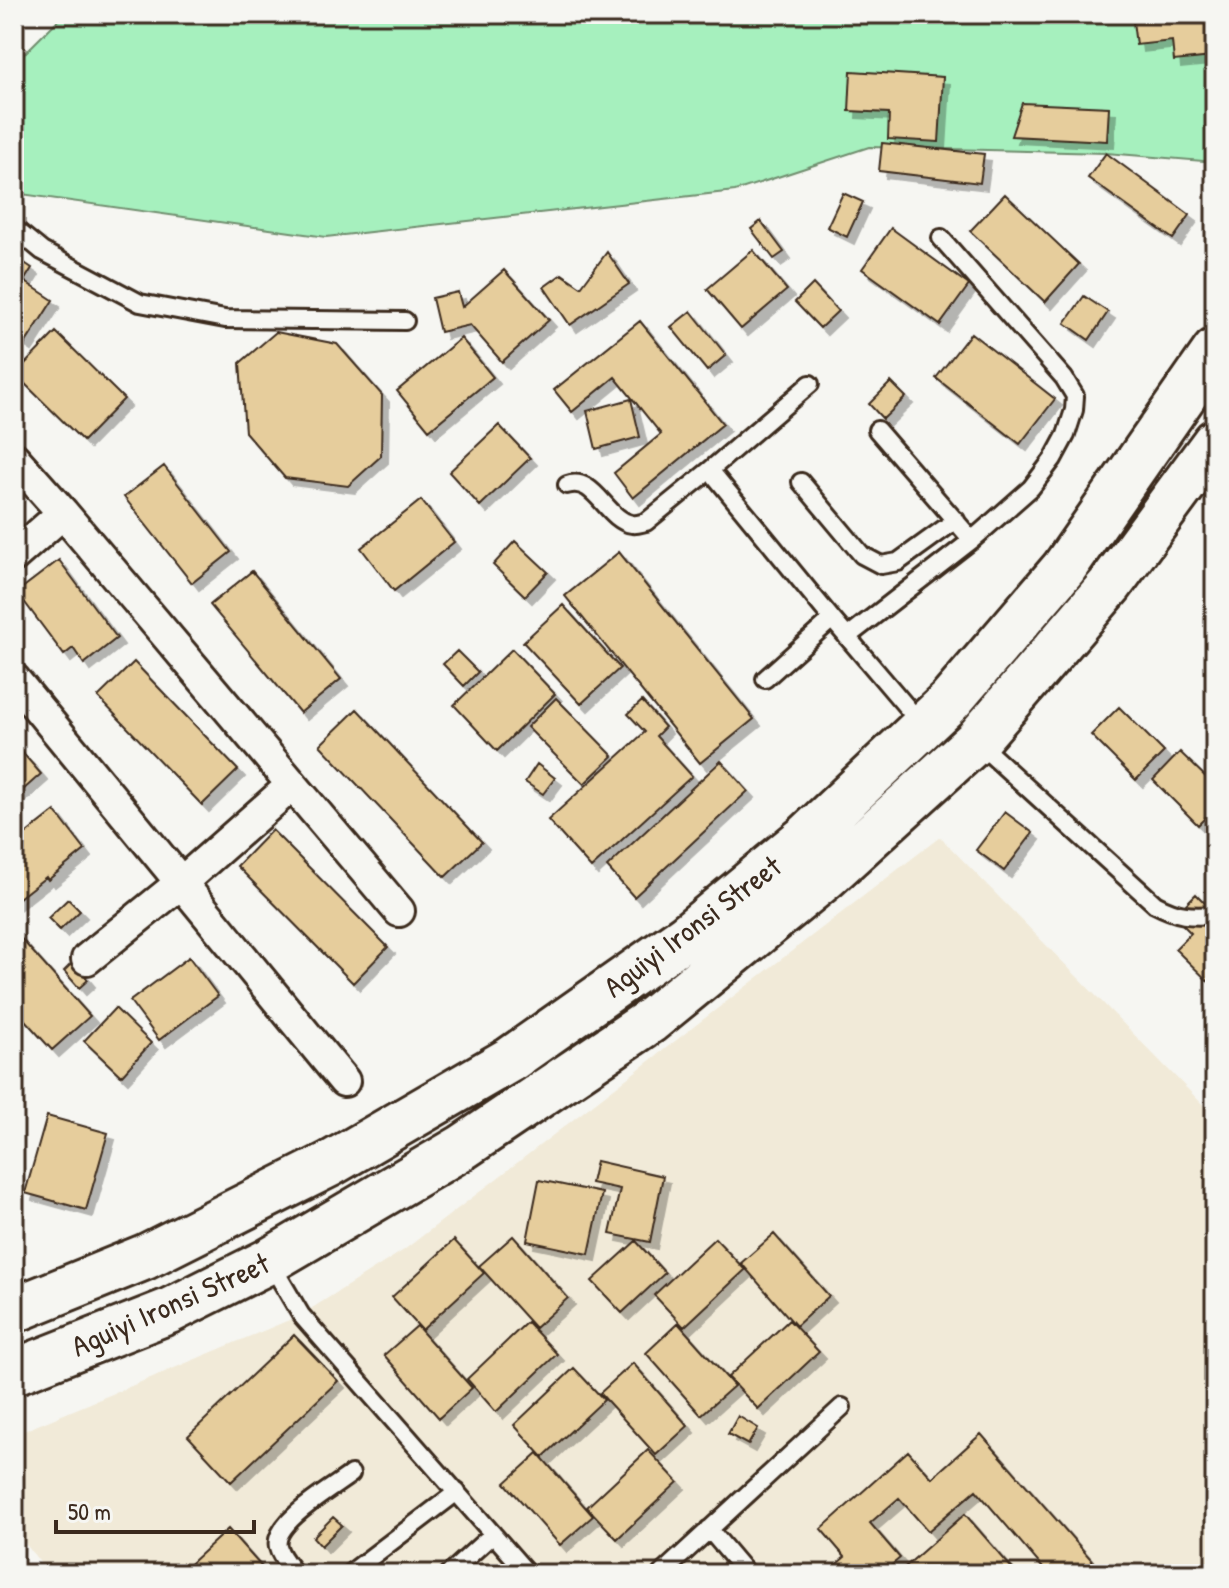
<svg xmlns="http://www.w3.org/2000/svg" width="1229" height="1588" viewBox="0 0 1229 1588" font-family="'Patrick Hand',sans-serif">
<defs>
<filter id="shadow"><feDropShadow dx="7" dy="7" stdDeviation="0" flood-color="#0004"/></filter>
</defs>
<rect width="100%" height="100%" fill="#f6f6f2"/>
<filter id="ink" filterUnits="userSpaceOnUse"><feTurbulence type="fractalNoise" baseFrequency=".0125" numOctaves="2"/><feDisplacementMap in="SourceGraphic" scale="16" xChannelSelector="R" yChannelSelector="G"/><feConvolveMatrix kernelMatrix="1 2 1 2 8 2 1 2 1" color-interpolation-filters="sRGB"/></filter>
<g filter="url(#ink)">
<!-- built -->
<path fill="#f1ead8" d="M940 837 1215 1117V1574H49L14 1529V1435L301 1315 404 1250Z"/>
<!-- green -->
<path fill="#a6f0be" stroke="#708d6e" stroke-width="2" d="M64 14H1215V162L1106 153 869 147 735 191 326 237 14 193V64Z"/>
<!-- building -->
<path fill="#e6cd9c" stroke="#3b2a1e" stroke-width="2" filter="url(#shadow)" d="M1132 14H1207L1212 57 1174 61 1172 41 1136 45Z
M851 71 943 77 939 142 888 139 889 113 849 111Z
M1022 103 1109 107 1107 141 1011 136Z
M882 143 984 154 980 183 879 171Z
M1106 153 1190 215 1173 239 1088 178Z
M843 193 863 202 847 237 827 227Z
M1005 194 1079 264 1045 302 970 231Z
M761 221 784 252 774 259 751 229Z
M891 228 969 285 940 325 862 269Z
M753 250 787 290 741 329 707 289Z
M607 252 629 284 570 325 544 287 562 274 581 287Z
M14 256 32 268 24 281 53 300 25 344 14 337Z
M504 270 549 320 502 362 470 325 440 332 432 298 458 292 462 307Z
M813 284 838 311 820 328 795 302Z
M1084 296 1108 312 1089 340 1065 323Z
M691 311 726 355 707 371 671 327Z
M640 321 723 424 633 498 614 473 661 434 615 377 572 412 554 390Z
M56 332 124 399 83 441 15 374Z
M276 332 337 344 382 395 381 456 348 486 285 478 245 432 240 363Z
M971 333 1055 399 1020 444 936 378Z
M461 338 493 377 429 430 397 391Z
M891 382 906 397 883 419 869 404Z
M631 399 640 437 596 449 587 411Z
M499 425 530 458 480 506 449 472Z
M164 466 231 552 192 583 124 497Z
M421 500 454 542 394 591 361 548Z
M515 541 548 572 525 596 493 565Z
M619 552 754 719 700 763 565 596Z
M59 560 117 638 84 664 73 648 64 655 17 592Z
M252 571 341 679 300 713 210 605Z
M563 605 620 668 581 704 523 642Z
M512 649 555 694 497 751 454 705Z
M457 651 478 672 464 686 443 664Z
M134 662 238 770 202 805 98 697Z
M556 698 613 756 584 784 527 727Z
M642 701 665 727 656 736 692 776 591 868 548 820 645 732 628 714Z
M1119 707 1164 752 1136 780 1091 735Z
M357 709 482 842 445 877 320 745Z
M14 743 41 774 14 798Z
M1180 752 1215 786V808L1198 825 1153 780Z
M721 761 748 791 634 897 607 867Z
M537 764 555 778 543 794 525 782Z
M55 811 85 850 48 880 46 877 14 902V843Z
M1005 812 1033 833 1004 871 976 850Z
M272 830 388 947 353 983 237 866Z
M1196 894 1213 911 1215 909 1214 987 1175 949 1191 933 1174 916Z
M68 899 80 911 60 930 48 918Z
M16 933 90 1016 52 1050 14 1008V935Z
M189 957 218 996 159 1040 130 1001Z
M73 962 88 980 79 988 64 971Z
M115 1008 151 1043 121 1076 84 1041Z
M47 1116 108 1133 86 1210 25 1193Z
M596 1161 663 1176 650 1242 610 1234 620 1189 591 1183Z
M539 1180 602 1193 589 1254 527 1241Z
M774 1234 829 1296 796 1326 741 1263Z
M513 1236 568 1298 535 1328 479 1266Z
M715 1238 745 1270 684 1327 654 1295Z
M454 1240 484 1273 422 1330 392 1297Z
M636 1241 665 1273 622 1313 592 1281Z
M789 1320 819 1352 758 1409 728 1377Z
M527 1322 557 1354 496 1412 467 1379Z
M678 1323 734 1386 701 1415 646 1353Z
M417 1326 472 1388 439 1418 384 1355Z
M294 1335 338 1381 231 1482 188 1436Z
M633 1363 688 1426 656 1455 600 1393Z
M574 1368 604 1400 543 1457 514 1425Z
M738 1416 758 1428 748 1445 728 1434Z
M981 1434 1104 1574H1048L976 1490 928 1531 899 1498 870 1523 900 1558 881 1574H825L845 1557 821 1529 908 1451 932 1478Z
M648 1450 678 1482 617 1539 587 1507Z
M538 1453 593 1516 560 1545 505 1483Z
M965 1514 1017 1574H964L959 1569 954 1574H897Z
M333 1517 342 1525 321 1546 313 1537Z
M228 1529 268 1574H183L181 1572Z"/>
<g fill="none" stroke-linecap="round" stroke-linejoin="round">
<!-- lane casing -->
<g stroke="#3b2a1e" stroke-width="22">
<path id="lane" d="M14 228 42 251 140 303 225 319 405 321
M877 430 972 540
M710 470 832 619 922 725
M801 482 862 555 881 565 898 562 956 520
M567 485C595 475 606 520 632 524 637 525 641 523 646 522L710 470 810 384
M847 637 972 540 1031 488 1053 459 1066 435 1074 410 1075 396 1064 378 941 238
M765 679 832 619
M977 742 1155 904C1178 916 1189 917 1215 915
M270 1262 301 1315 528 1574
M709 1529 747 1574
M295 1574C289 1566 280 1556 278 1547 272 1522 333 1488 351 1474
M349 1574 457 1492
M449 1574 493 1534
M661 1574 842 1407"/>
</g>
<!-- street casing -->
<g stroke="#3b2a1e" stroke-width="36">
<path id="street" d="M14 458 63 513 399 911
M14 556 63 513
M14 679 344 1081
M87 959 182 882 292 785"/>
</g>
<!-- secondary casing -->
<g stroke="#3b2a1e" stroke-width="50">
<path id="secondary" d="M14 1310 145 1257 330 1164 511 1059 686 936 807 836 950 701 1064 568 1215 351
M14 1372 169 1311 269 1261 463 1147 650 1021 826 877 976 741 1110 585 1215 442"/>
</g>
<!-- lane -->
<use href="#lane" stroke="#f6f6f2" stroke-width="16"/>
<!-- street -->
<use href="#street" stroke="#f6f6f2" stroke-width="30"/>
<!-- secondary -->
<use href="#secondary" stroke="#f6f6f2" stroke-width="44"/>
</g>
</g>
<g text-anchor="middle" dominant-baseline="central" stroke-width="8" stroke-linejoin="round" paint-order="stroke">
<!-- street labels -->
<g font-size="30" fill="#3b2a1e" stroke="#f6f6f2">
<text transform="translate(692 926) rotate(-37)">Aguiyi Ironsi Street</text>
<text transform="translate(170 1304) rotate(-24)">Aguiyi Ironsi Street</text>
</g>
</g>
<!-- margin -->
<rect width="1229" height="1588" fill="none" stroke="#f6f6f2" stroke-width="48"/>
<rect x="24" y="24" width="1181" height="1540" fill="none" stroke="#3b2a1e" stroke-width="3" filter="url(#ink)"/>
<!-- scale -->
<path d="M56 1520v12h198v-12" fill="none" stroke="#3b2a1e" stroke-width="4"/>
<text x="68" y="1520" font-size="24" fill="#3b2a1e" stroke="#f6f6f2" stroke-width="6" paint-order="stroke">50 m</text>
</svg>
